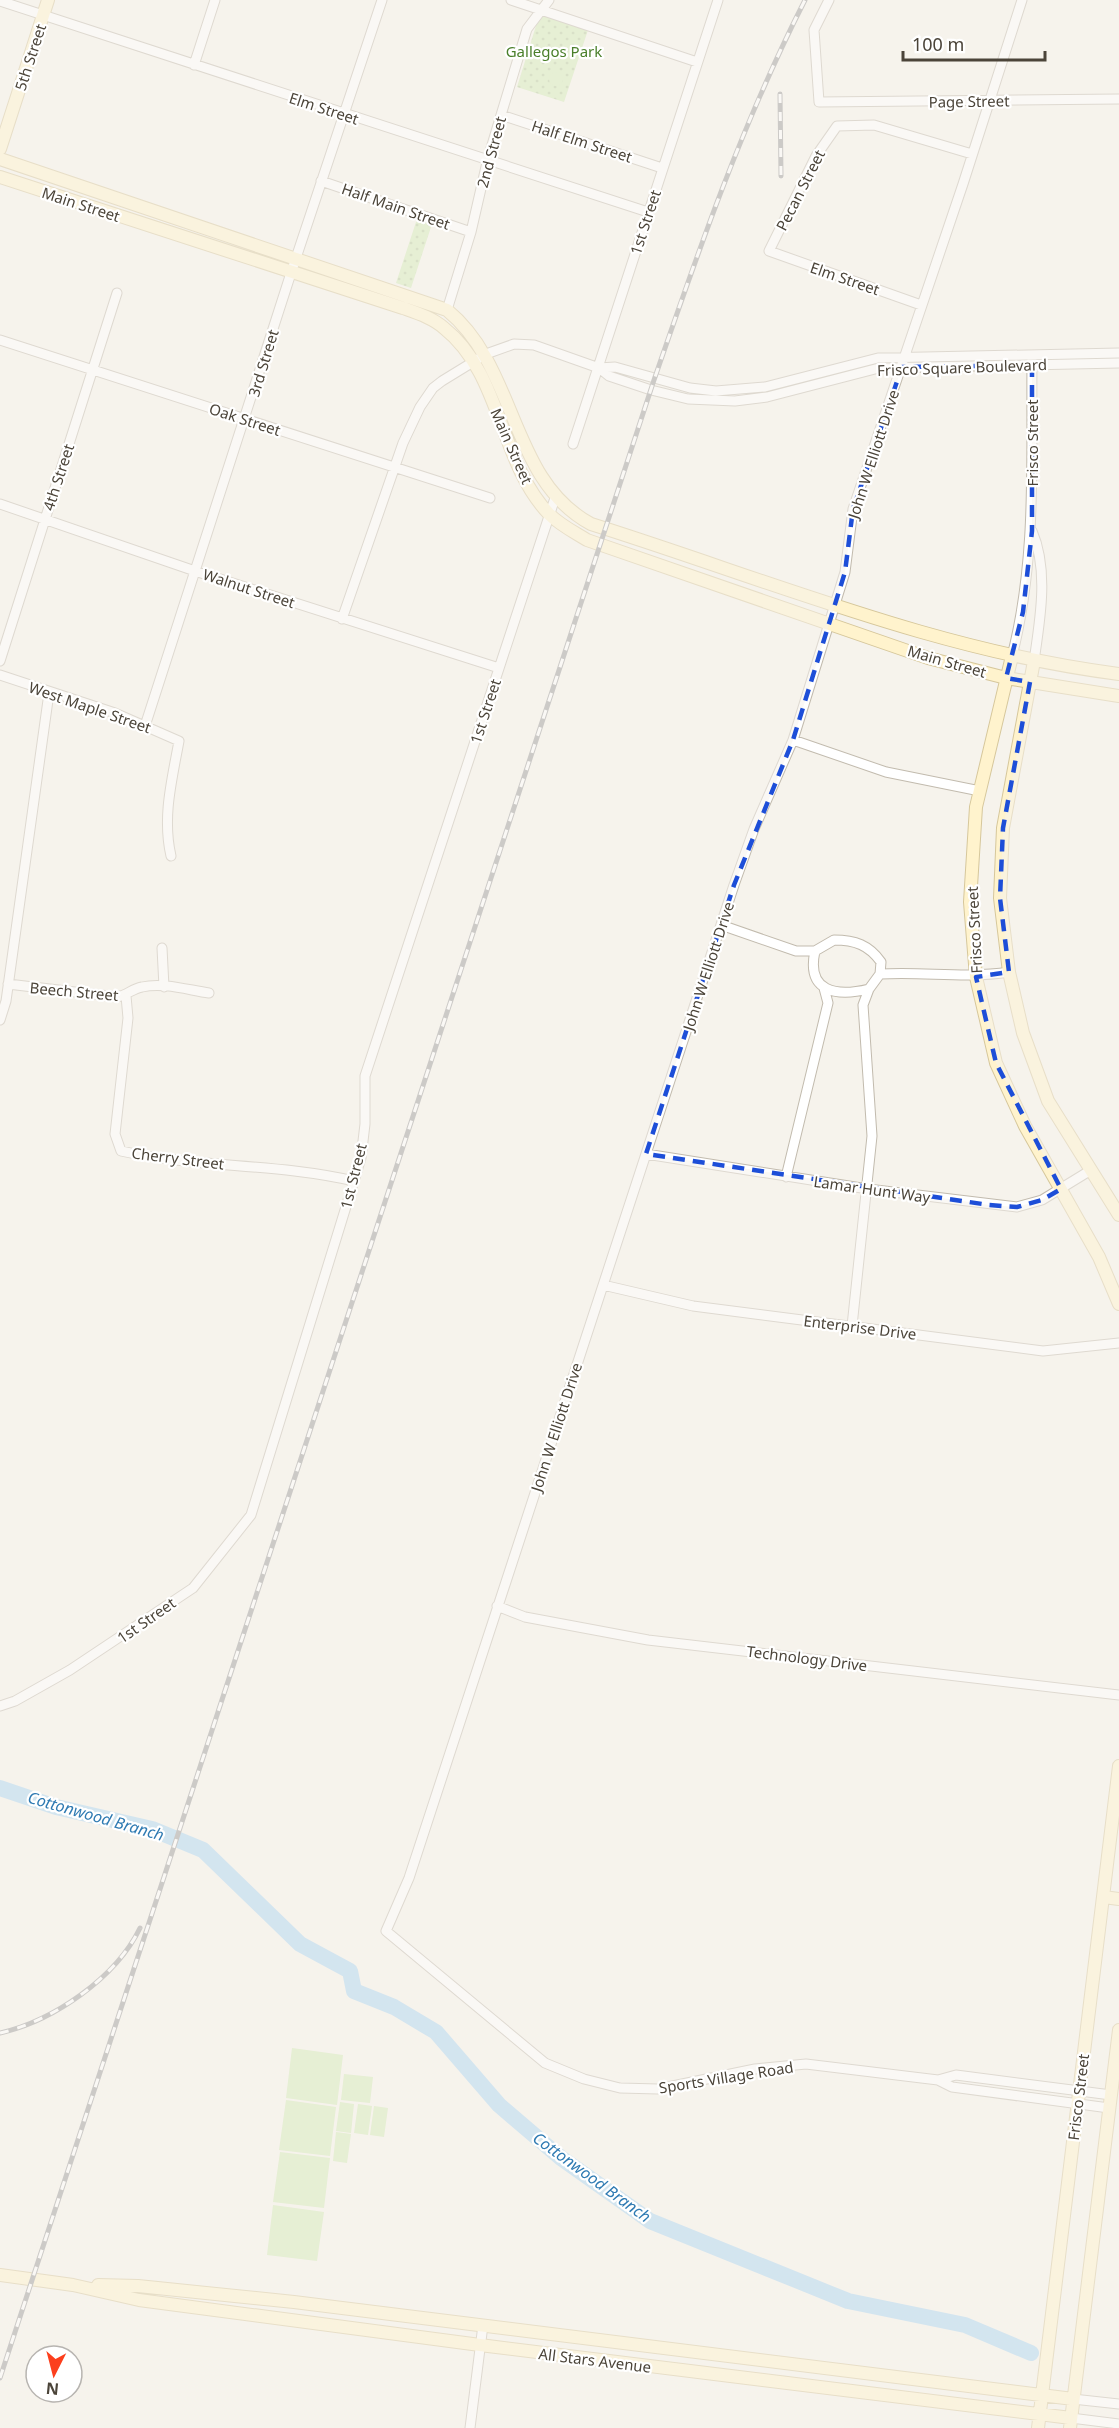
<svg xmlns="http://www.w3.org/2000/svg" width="1119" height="2428" viewBox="0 0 1119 2428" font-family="'Noto Sans',sans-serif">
<defs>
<pattern id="grass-dots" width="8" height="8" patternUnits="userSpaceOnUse" patternTransform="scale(1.5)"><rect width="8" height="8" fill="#d2eab5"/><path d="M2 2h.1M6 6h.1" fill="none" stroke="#b6ca9c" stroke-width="1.8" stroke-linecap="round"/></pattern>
</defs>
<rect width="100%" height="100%" fill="#f6f3ec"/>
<!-- grass -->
<path fill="url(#grass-dots)" d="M543 15 588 30 564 102 517 87 539 16Z
M417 219 432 224 411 288 396 283Z"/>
<!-- garden -->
<path fill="#d2eab5" d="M549 79a7 7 0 1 1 14 0a7 7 0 1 1-14 0Z
M292 2048 343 2055 337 2105 286 2098Z
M344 2074 373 2077 370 2103 341 2100Z
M286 2100 336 2107 330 2156 279 2150Z
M340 2102 354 2104 351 2133 336 2131Z
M358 2104 372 2106 368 2135 354 2133Z
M374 2106 388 2108 384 2137 370 2135Z
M336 2132 351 2134 347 2163 333 2161Z
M280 2152 330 2158 324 2208 273 2202Z
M273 2205 324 2212 317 2261 267 2255Z"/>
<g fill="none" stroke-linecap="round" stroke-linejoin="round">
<!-- river -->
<path stroke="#a9d4f2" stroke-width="16" d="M0 1788 56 1807 152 1829 203 1850 300 1944 350 1971 354 1991 394 2007 436 2032 499 2105 561 2158 650 2221 848 2301 965 2325 1031 2353"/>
<!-- street casing -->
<g stroke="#c2bbae" stroke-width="11">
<path id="street" d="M511 0 697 62
M829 0 814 30 819 102 1119 99
M1022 0 963 184 853 509 845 572 793 740 754 829 734 885 409 1878 386 1931 545 2063 584 2079 620 2088 658 2089 755 2069 806 2064 938 2080 952 2087 1109 2108
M0 1 648 212
M194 65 215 0
M501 115 662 168
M321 181 471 232
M921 305 769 251 816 156 837 126 874 125 972 154
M447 310 471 232 488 158 527 29 549 0
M0 340 490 498
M599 368 609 376 651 390 688 399 735 401 767 397 879 368 1119 363
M573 444 718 0
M0 504 195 571 499 668
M1032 531C1049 570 1040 620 1034 661
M342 619 403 443 420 407 433 388 442 381 486 354 514 344 534 345 599 368 615 367 690 388 716 391 765 387 878 358 1119 353
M1012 656C1037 559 1031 460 1032 360
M0 661 117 293
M0 675 115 713 179 741C172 780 162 817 171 856
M145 726 291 273 382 0
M793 740 886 772 980 791
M721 925 796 951H815
M834 940C855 940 869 945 881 962L880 974 869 989C836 997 806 992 815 951Z
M162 948 164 987
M880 974C924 971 964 979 1009 972
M8 984 117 997C127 995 132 989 142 987 163 982 188 990 209 993
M126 996 128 1018 115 1134 121 1151C198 1168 277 1163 354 1181
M0 1020 6 1001 49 693
M646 1154 868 1189 1017 1207 1042 1200 1091 1170
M786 1177 828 1003 824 988
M603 1285 693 1306 1043 1351 1119 1343
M852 1326 872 1136 863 1005 869 989
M497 1606 525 1617 648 1640 1119 1695
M0 1706 15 1701 70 1670 193 1588 251 1515 361 1158 365 1124V1076L555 498
M938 2080 956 2075 1111 2095
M1073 2399 1119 2404
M1071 2418 1119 2424
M470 2428 483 2325"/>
</g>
<!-- secondary casing -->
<g stroke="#d6c79b" stroke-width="14">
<path id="secondary" d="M0 149 48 0
M0 159 447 310C518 368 509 480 591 524 766 579 936 651 1119 674
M0 177 403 308C417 313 433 318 444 328 502 374 499 462 549 514 560 525 574 532 587 540L928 658 1006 678 1119 696
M1012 656 976 807 970 902 976 977 996 1063 1025 1126 1099 1257 1119 1304
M1034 661 1003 828 1000 898 1009 972 1023 1033 1048 1101 1119 1215
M1104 1897 1119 1899
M0 2275 73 2285 139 2300 480 2345 1071 2418
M98 2285 138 2286 294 2302 1073 2399
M1038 2428 1119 1766
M1070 2428 1119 2030"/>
</g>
<!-- street -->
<use href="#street" stroke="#fff" stroke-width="9"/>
<!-- secondary -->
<use href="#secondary" stroke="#fff3cd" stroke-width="12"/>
<!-- rail casing -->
<g stroke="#9a9a9a" stroke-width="5">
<path id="rail" d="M780 94 781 176
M0 2033C53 2021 116 1978 140 1928
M0 2378 654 380C699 249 742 124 805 0"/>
</g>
<!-- rail -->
<use href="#rail" stroke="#fff" stroke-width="3" stroke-dasharray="9" stroke-linecap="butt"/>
</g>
<!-- marked area -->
<path d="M0 0H1119V2428H0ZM1032 365V531L1023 612 1006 678 1030 682 1003 828 1000 898 1009 972 976 977 996 1063 1061 1189 1042 1200 1017 1207 989 1205 646 1154 734 885 793 740 845 572 853 509 902 367Z" fill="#f6f3ec" fill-opacity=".55" fill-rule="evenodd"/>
<path fill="none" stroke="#1d4ed8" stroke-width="4.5" stroke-dasharray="12 8" stroke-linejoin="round" d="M1032 365V531L1023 612 1006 678 1030 682 1003 828 1000 898 1009 972 976 977 996 1063 1061 1189 1042 1200 1017 1207 989 1205 646 1154 734 885 793 740 845 572 853 509 902 367Z"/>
<g text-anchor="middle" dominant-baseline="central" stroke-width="4.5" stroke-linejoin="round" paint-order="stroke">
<!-- park labels -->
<g font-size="15" fill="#4a7f2a" stroke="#fff">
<text x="554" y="51">Gallegos Park</text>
</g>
<!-- street labels -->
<g font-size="15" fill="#4b4439" stroke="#fff">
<text transform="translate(30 57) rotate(-72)">5th Street</text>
<text transform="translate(969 101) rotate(-1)">Page Street</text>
<text transform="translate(324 108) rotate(18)">Elm Street</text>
<text transform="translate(582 141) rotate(18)">Half Elm Street</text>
<text transform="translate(491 152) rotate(-75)">2nd Street</text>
<text transform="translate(800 190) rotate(-63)">Pecan Street</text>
<text transform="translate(81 204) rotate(18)">Main Street</text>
<text transform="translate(396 206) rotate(19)">Half Main Street</text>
<text transform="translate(645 222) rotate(-72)">1st Street</text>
<text transform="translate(845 278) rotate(19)">Elm Street</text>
<text transform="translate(263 363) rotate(-73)">3rd Street</text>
<text transform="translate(962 367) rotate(-2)">Frisco Square Boulevard</text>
<text transform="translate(245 419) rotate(18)">Oak Street</text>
<text transform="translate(1032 443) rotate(-90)">Frisco Street</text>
<text transform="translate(512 446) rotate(66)">Main Street</text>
<text transform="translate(873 454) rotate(-72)">John W Elliott Drive</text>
<text transform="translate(58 477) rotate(-72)">4th Street</text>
<text transform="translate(249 588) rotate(18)">Walnut Street</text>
<text transform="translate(947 661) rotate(16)">Main Street</text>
<text transform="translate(90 707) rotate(19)">West Maple Street</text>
<text transform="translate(485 711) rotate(-72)">1st Street</text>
<text transform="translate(974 930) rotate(-93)">Frisco Street</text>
<text transform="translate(708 966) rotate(-72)">John W Elliott Drive</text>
<text transform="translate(74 991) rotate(5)">Beech Street</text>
<text transform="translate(178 1158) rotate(7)">Cherry Street</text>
<text transform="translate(353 1176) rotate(-76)">1st Street</text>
<text transform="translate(872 1189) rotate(8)">Lamar Hunt Way</text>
<text transform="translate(860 1327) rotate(7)">Enterprise Drive</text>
<text transform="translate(556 1427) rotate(-72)">John W Elliott Drive</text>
<text transform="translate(146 1620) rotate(-35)">1st Street</text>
<text transform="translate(807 1658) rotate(7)">Technology Drive</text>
<text transform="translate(726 2077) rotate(-9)">Sports Village Road</text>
<text transform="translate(1078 2097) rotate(-83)">Frisco Street</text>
<text transform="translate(595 2360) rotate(7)">All Stars Avenue</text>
</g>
<!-- water labels -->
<g font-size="16" font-style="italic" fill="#2e7ab2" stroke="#fff">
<text transform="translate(96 1816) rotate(16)">Cottonwood Branch</text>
<text transform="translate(592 2177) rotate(36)">Cottonwood Branch</text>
</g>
</g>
<!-- north arrow -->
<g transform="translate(54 2374) rotate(186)"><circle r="28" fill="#ffffff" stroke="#b7b4b0" stroke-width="1.5"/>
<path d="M0-4.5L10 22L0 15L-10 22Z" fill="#fc3f1d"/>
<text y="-9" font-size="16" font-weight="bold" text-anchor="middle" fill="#4b4439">N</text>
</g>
<!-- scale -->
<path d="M903 51v9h142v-9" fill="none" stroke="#4b4439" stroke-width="3"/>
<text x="912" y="51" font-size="18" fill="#4b4439" stroke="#ffffff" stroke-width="4.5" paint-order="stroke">100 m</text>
</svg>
